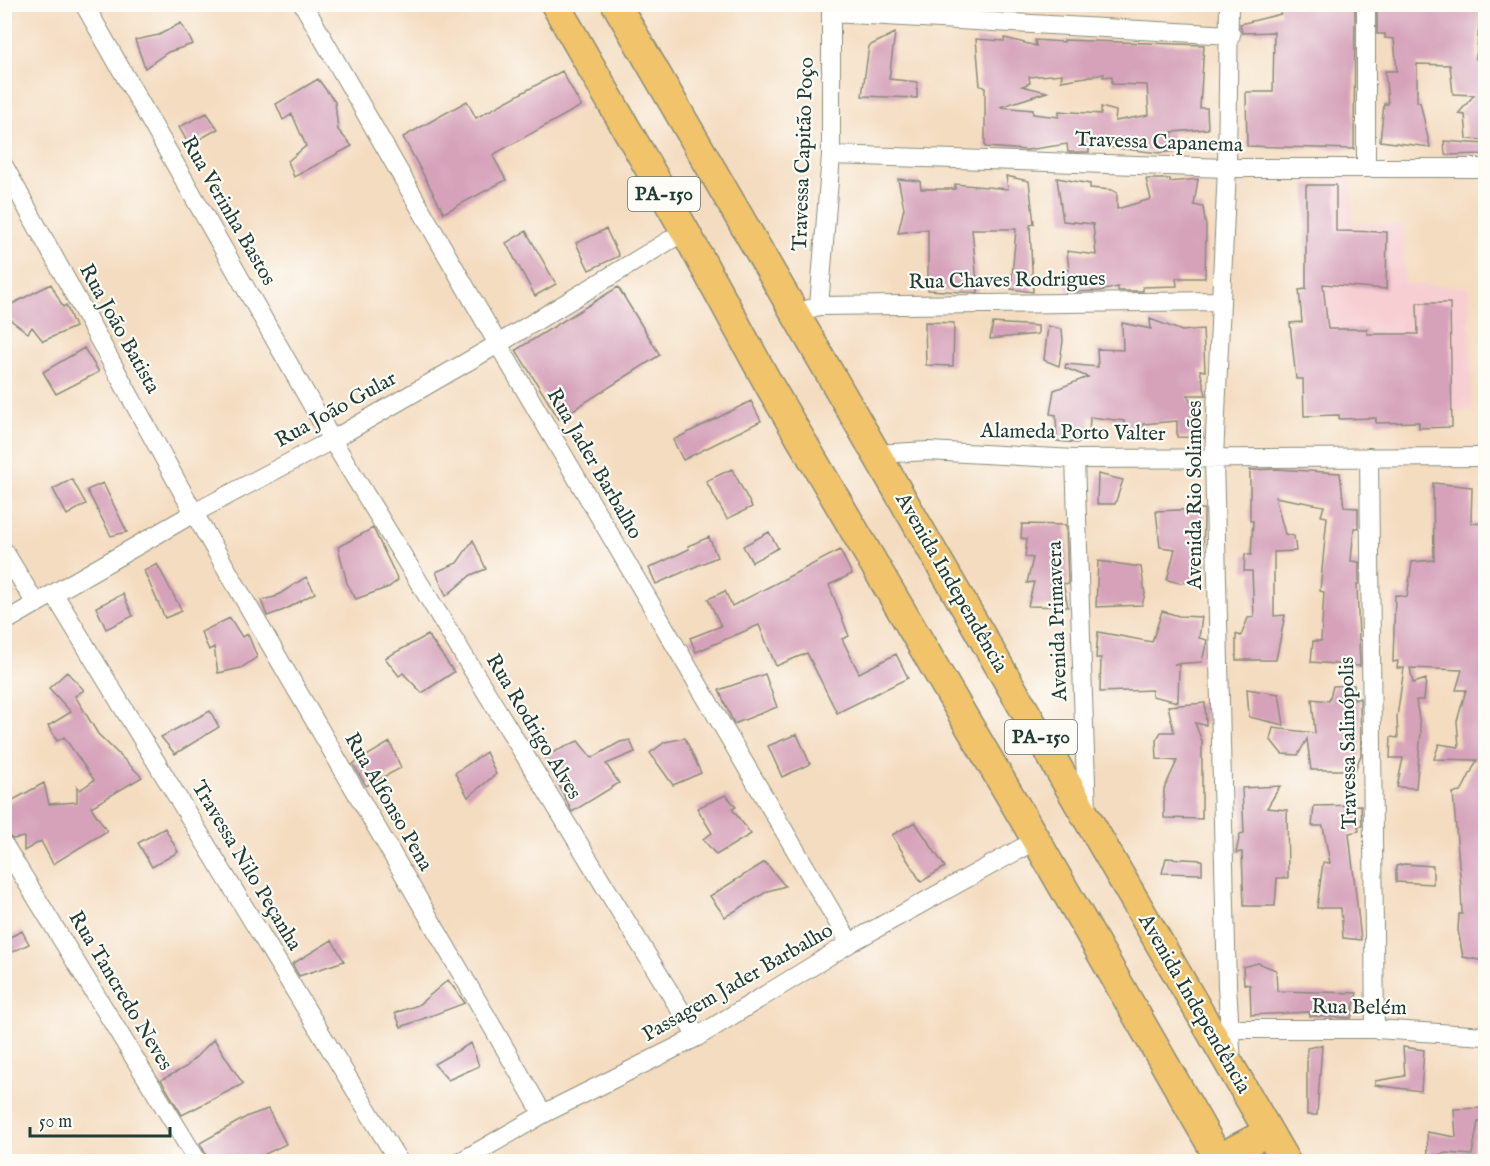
<svg xmlns="http://www.w3.org/2000/svg" width="1490" height="1166" viewBox="0 0 1490 1166" font-family="'IM FELL English',serif">
<rect width="100%" height="100%" fill="#fdfcf7"/>
<filter id="ink" filterUnits="userSpaceOnUse"><feTurbulence type="fractalNoise" baseFrequency=".0167" numOctaves="2"/><feDisplacementMap in="SourceGraphic" scale="12" xChannelSelector="R" yChannelSelector="G"/><feConvolveMatrix kernelMatrix="1 2 1 2 8 2 1 2 1" color-interpolation-filters="sRGB"/></filter>
<filter id="wash" filterUnits="userSpaceOnUse"><feTurbulence type="fractalNoise" baseFrequency=".008" numOctaves="4" result="noise"/><feDisplacementMap in="SourceGraphic" scale="24" xChannelSelector="R" yChannelSelector="G"/><feGaussianBlur stdDeviation="1.35" result="paint"/><feColorMatrix in="noise" values="0 0 0 0 0 0 0 0 0 0 0 0 0 0 0 0 0 1.4 0 .05"/><feComposite in="paint" operator="in"/></filter>
<g filter="url(#wash)">
<rect width="100%" height="100%" fill="#f4dcc0"/>
<!-- built -->
<path fill="#f7cfd3" d="M1324 177H1351L1353 223 1403 225 1405 284 1469 287 1472 411 1316 413 1304 317Z"/>
<g id="blocks">
<!-- building -->
<path fill="#d6a2ba" fill-rule="evenodd" d="M1279 4H1296V8L1355 6 1354 149 1247 146 1246 92H1273L1274 32 1242 33 1240 24 1281 14Z
M1390 4H1481L1476 59H1485V140L1467 139 1465 115 1458 114 1474 95 1453 94 1450 65 1417 64V102H1420L1430 147 1380 141 1384 104H1388L1385 71H1397L1394 39 1385 38V34H1377V10Z
M181 23 193 44 168 52 145 68 135 40 159 35Z
M895 33 889 79 917 82V98L862 96 869 46Z
M1005 38 1036 46 1035 40 1064 42V40L1204 45 1200 108H1207L1208 129 1172 132 1173 151 1160 153 1089 145V152H1068L1067 144 1027 150 985 147V87L980 86 976 39 1004 41ZM1062 74 1061 81 1104 74 1103 77 1112 76V84L1147 85 1149 115 1115 121 1116 111 1101 107V114L1059 111V117L1033 114V110L1000 107 1047 92 1022 86 1030 83 1029 77Z
M562 71 581 106 496 153 493 156 506 180 444 213 403 137 467 101 476 118Z
M318 79 335 102 338 130 352 146 294 177 288 161 306 146 292 114 283 120 276 104Z
M207 113 218 129 189 145 179 127Z
M1444 141 1485 144V154L1445 155Z
M1006 176 1029 181 1034 224 1030 225 1033 292 1011 289 1016 229H972L978 293 928 290V229L898 233 904 208 898 179 920 181 921 189H955V184L1008 189Z
M1057 178 1090 184V188L1112 190 1117 193V209L1151 199 1146 179H1170V182L1198 179 1194 205 1203 207 1206 227 1205 278H1176L1177 286 1143 287V291H1118V287L1100 291 1067 292 1064 270H1069L1067 251 1096 255 1093 224 1063 221Z
M1306 185H1336V231L1387 232 1386 289 1323 284 1328 329H1367V334H1418L1417 303H1450L1452 427 1419 428V422L1376 423V418L1339 419V415L1304 416 1303 379H1296L1290 323 1302 322 1299 290 1306 289Z
M606 229 619 256 589 270 576 243Z
M526 231 556 284 535 296 506 243Z
M51 284 63 307 66 305 75 327 43 341 32 327 28 333 4 315V308Z
M618 287 660 355 559 419 516 350Z
M1150 319 1182 331 1203 329 1205 371 1200 370 1206 395H1188L1204 438 1177 437V421L1143 424V431L1124 432V421L1090 417 1089 436 1079 443 1057 441 1056 415 1050 414 1054 390 1088 377 1065 368 1066 364 1098 367 1097 349 1123 350 1122 323 1151 329Z
M925 322 954 323 953 366 926 365Z
M993 323 1038 326V334L990 339Z
M1048 326 1062 329 1063 341 1059 366 1044 360Z
M84 348 99 372 56 394 43 372Z
M751 401 761 421 683 460 673 440Z
M732 469 752 507 727 519 706 481Z
M1276 469 1340 473 1344 507 1358 508V528H1354L1351 561 1359 562V584H1357L1360 666 1311 662 1313 641H1321L1324 592 1320 591 1327 517 1321 516 1324 506 1275 497 1285 534 1294 536 1296 551 1274 552V616L1285 615 1276 660H1236V634L1241 636 1248 618 1254 617 1252 571H1244L1245 554 1251 555 1253 521H1250V470Z
M1098 474 1123 480 1115 504H1097Z
M72 479 86 504 67 515 53 489Z
M103 483 127 532 111 536 87 490Z
M1433 483 1472 487 1471 523 1485 524V961L1463 957 1458 930 1459 914H1462L1461 888 1453 793 1461 792 1477 760 1434 759 1439 744 1459 747 1457 721 1466 690H1456L1462 670 1410 668 1413 683 1426 679 1424 700H1416L1421 732 1416 788 1397 787 1403 758H1390L1391 737 1398 738 1397 717 1404 668H1397L1398 661 1393 662 1395 595 1407 597 1412 562 1434 560Z
M1204 509 1203 580 1180 583 1167 580 1175 549 1160 547 1156 511Z
M1022 524 1066 525 1068 584 1063 583 1068 607 1028 606 1034 582 1027 583 1033 558 1025 557 1027 539 1021 538Z
M373 528 398 580 389 587 356 599 347 583 338 547Z
M769 532 778 548 752 562 743 546Z
M709 537 717 557 656 584 649 568 689 549 688 546Z
M473 540 486 569 471 575 446 596 436 572 457 563Z
M840 550 852 574 829 585 849 636 842 639 859 673 896 654 908 678 837 713 807 653 776 666 759 625 696 652 690 638 721 626 708 599 725 591 732 606Z
M1098 561 1141 567 1145 594 1142 605 1096 607Z
M157 564 182 611 165 618 144 571Z
M306 577 315 593 284 610 267 616 261 600 275 597Z
M123 594 133 616 106 629 96 607Z
M1162 611 1179 616 1202 617 1199 638 1207 640 1202 662 1174 664 1179 665 1178 702 1152 696V690L1100 692 1101 658H1096L1098 632 1152 642Z
M230 618 242 637 248 634 257 657 241 668 218 673 214 647 209 650 201 632Z
M428 635 454 672 422 693 403 673 399 676 385 658Z
M67 672 84 690 75 696 98 734 142 777 91 807 107 831 53 864 41 841 24 851V837L13 839 4 834V805L44 783 49 804 77 802V786L80 790 94 780 64 737 57 741 48 726 71 712 49 688Z
M765 674 777 707 734 724 719 690Z
M1354 685V700L1360 698 1361 755 1355 770H1311L1307 739 1298 755 1282 754 1270 739 1273 728 1315 733 1312 699 1329 701 1333 686Z
M1247 689 1279 694 1284 725 1249 717Z
M1205 703 1206 725 1195 723 1202 741V819L1164 818V789L1177 761 1157 759 1156 740 1161 732H1174L1168 706Z
M210 711 219 727 175 754 161 737Z
M797 734 810 764 782 777 768 746Z
M685 738 701 773 673 785 650 753 665 742Z
M630 740 635 752 606 764 619 783 572 812 545 756 578 741 592 758 620 742Z
M390 742 401 768 366 786 353 764Z
M486 752 496 774 468 797 455 773Z
M1280 786 1267 808 1287 810 1288 878H1277L1275 906H1244L1242 852 1236 853 1240 834 1244 833 1242 788Z
M726 795 736 807 732 809 751 834 716 855 703 839 712 833 697 808Z
M1361 805 1362 826H1358L1359 831 1349 833 1361 940 1343 938 1341 908H1317L1323 862 1330 863 1323 826H1312L1314 806Z
M915 822 945 867 921 882 892 835Z
M165 828 178 852 152 867 138 843Z
M1166 858 1202 860V874L1162 873Z
M765 862 785 886 768 891 725 917 710 896Z
M1404 864 1433 866V884L1396 882V866Z
M22 931 29 944 4 956V940Z
M332 940 344 961 299 976 292 964Z
M1258 963 1276 970 1277 991 1357 993 1351 1018 1310 1016 1309 1012 1251 1015 1250 985 1244 984 1243 967Z
M448 980 465 1003 401 1027 395 1013 418 1005Z
M214 1039 243 1084 182 1115 161 1080 186 1067Z
M471 1043 479 1066 448 1080 434 1064Z
M1322 1045 1317 1115H1307V1048Z
M1403 1047 1424 1050 1421 1091 1375 1085V1081L1405 1076Z
M1485 1108V1122H1478L1472 1155 1446 1153 1428 1157 1427 1132 1456 1137 1454 1109Z
M268 1109 286 1144 251 1161H209L200 1143 248 1116Z"/>
</g>
</g>
<g filter="url(#ink)">
<use href="#blocks" fill-opacity="0" stroke="#8a8c7a" stroke-width="1.5"/>
<g fill="none" stroke-linecap="round" stroke-linejoin="round">
<!-- minor casing -->
<g stroke="#8a8c7a" stroke-width="20">
<path id="minor" d="M84 4 332 440 697 1037
M303 4 498 344 850 943
M1229 4 1227 168 1214 458 1227 986 1232 1064
M831 13 1231 35
M831 155 1227 168H1486
M4 166 194 513 543 1114
M1366 168V4
M819 306 831 155V4
M796 313 819 306 1220 301
M876 454 928 451 1075 459 1486 457
M1369 457 1375 1029
M1075 459 1087 813
M4 551 36 604
M54 594 399 1162
M4 622 194 513 332 440 498 344 685 231
M4 845 198 1162
M1231 1029H1375L1486 1036
M460 1162 543 1114 697 1037 850 943 1036 840"/>
</g>
<!-- primary casing -->
<g stroke="#8a8c7a" stroke-width="31">
<path id="primary" d="M555 4 685 231 769 385 1036 840 1221 1162
M616 4 1286 1162
M1219 1158 1268 1132"/>
</g>
<!-- minor -->
<use href="#minor" stroke="#fff" stroke-width="18"/>
<!-- primary -->
<use href="#primary" stroke="#f1c36a" stroke-width="28"/>
</g>
</g>
<g text-anchor="middle" dominant-baseline="central" stroke-width="4.5" stroke-linejoin="round" paint-order="stroke">
<!-- shield labels -->
<g fill="#fdfcf7" stroke="#62766e" stroke-width="1.5">
<rect x="628" y="177" width="72" height="34" rx="4.5"/>
<rect x="1005" y="720" width="72" height="34" rx="4.5"/>
</g>
<g font-size="20" font-weight="bold" fill="#1f3d34">
<text x="664" y="194">PA-150</text>
<text x="1041" y="737">PA-150</text>
</g>
<!-- street labels -->
<g font-size="21" fill="#1f3d34" stroke="#fdfcf7">
<text transform="translate(1159 143) rotate(2)">Travessa Capanema</text>
<text transform="translate(804 154) rotate(-88)">Travessa Capitão Poço</text>
<text transform="translate(228 211) rotate(60)">Rua Verinha Bastos</text>
<text transform="translate(1007 281) rotate(-1)">Rua Chaves Rodrigues</text>
<text transform="translate(119 329) rotate(61)">Rua João Batista</text>
<text transform="translate(336 410) rotate(-29)">Rua João Gular</text>
<text transform="translate(1073 433) rotate(1)">Alameda Porto Valter</text>
<text transform="translate(594 464) rotate(60)">Rua Jader Barbalho</text>
<text transform="translate(1195 495) rotate(-90)">Avenida Rio Solimões</text>
<text transform="translate(951 583) rotate(60)">Avenida Independência</text>
<text transform="translate(1058 621) rotate(-92)">Avenida Primavera</text>
<text transform="translate(533 727) rotate(59)">Rua Rodrigo Alves</text>
<text transform="translate(1349 743) rotate(-91)">Travessa Salinópolis</text>
<text transform="translate(388 802) rotate(60)">Rua Alfonso Pena</text>
<text transform="translate(246 866) rotate(59)">Travessa Nilo Peçanha</text>
<text transform="translate(738 983) rotate(-30)">Passagem Jader Barbalho</text>
<text transform="translate(120 991) rotate(59)">Rua Tancredo Neves</text>
<text transform="translate(1194 1004) rotate(60)">Avenida Independência</text>
<text transform="translate(1359 1008) rotate(1)">Rua Belém</text>
</g>
</g>
<!-- margin -->
<rect width="1490" height="1166" fill="none" stroke="#fdfcf7" stroke-width="24"/>
<!-- scale -->
<path d="M30 1127v9h140v-9" fill="none" stroke="#1f3d34" stroke-width="3"/>
<text x="39" y="1127" font-size="18" fill="#1f3d34" stroke="#fdfcf7" stroke-width="4.5" paint-order="stroke">50 m</text>
</svg>
